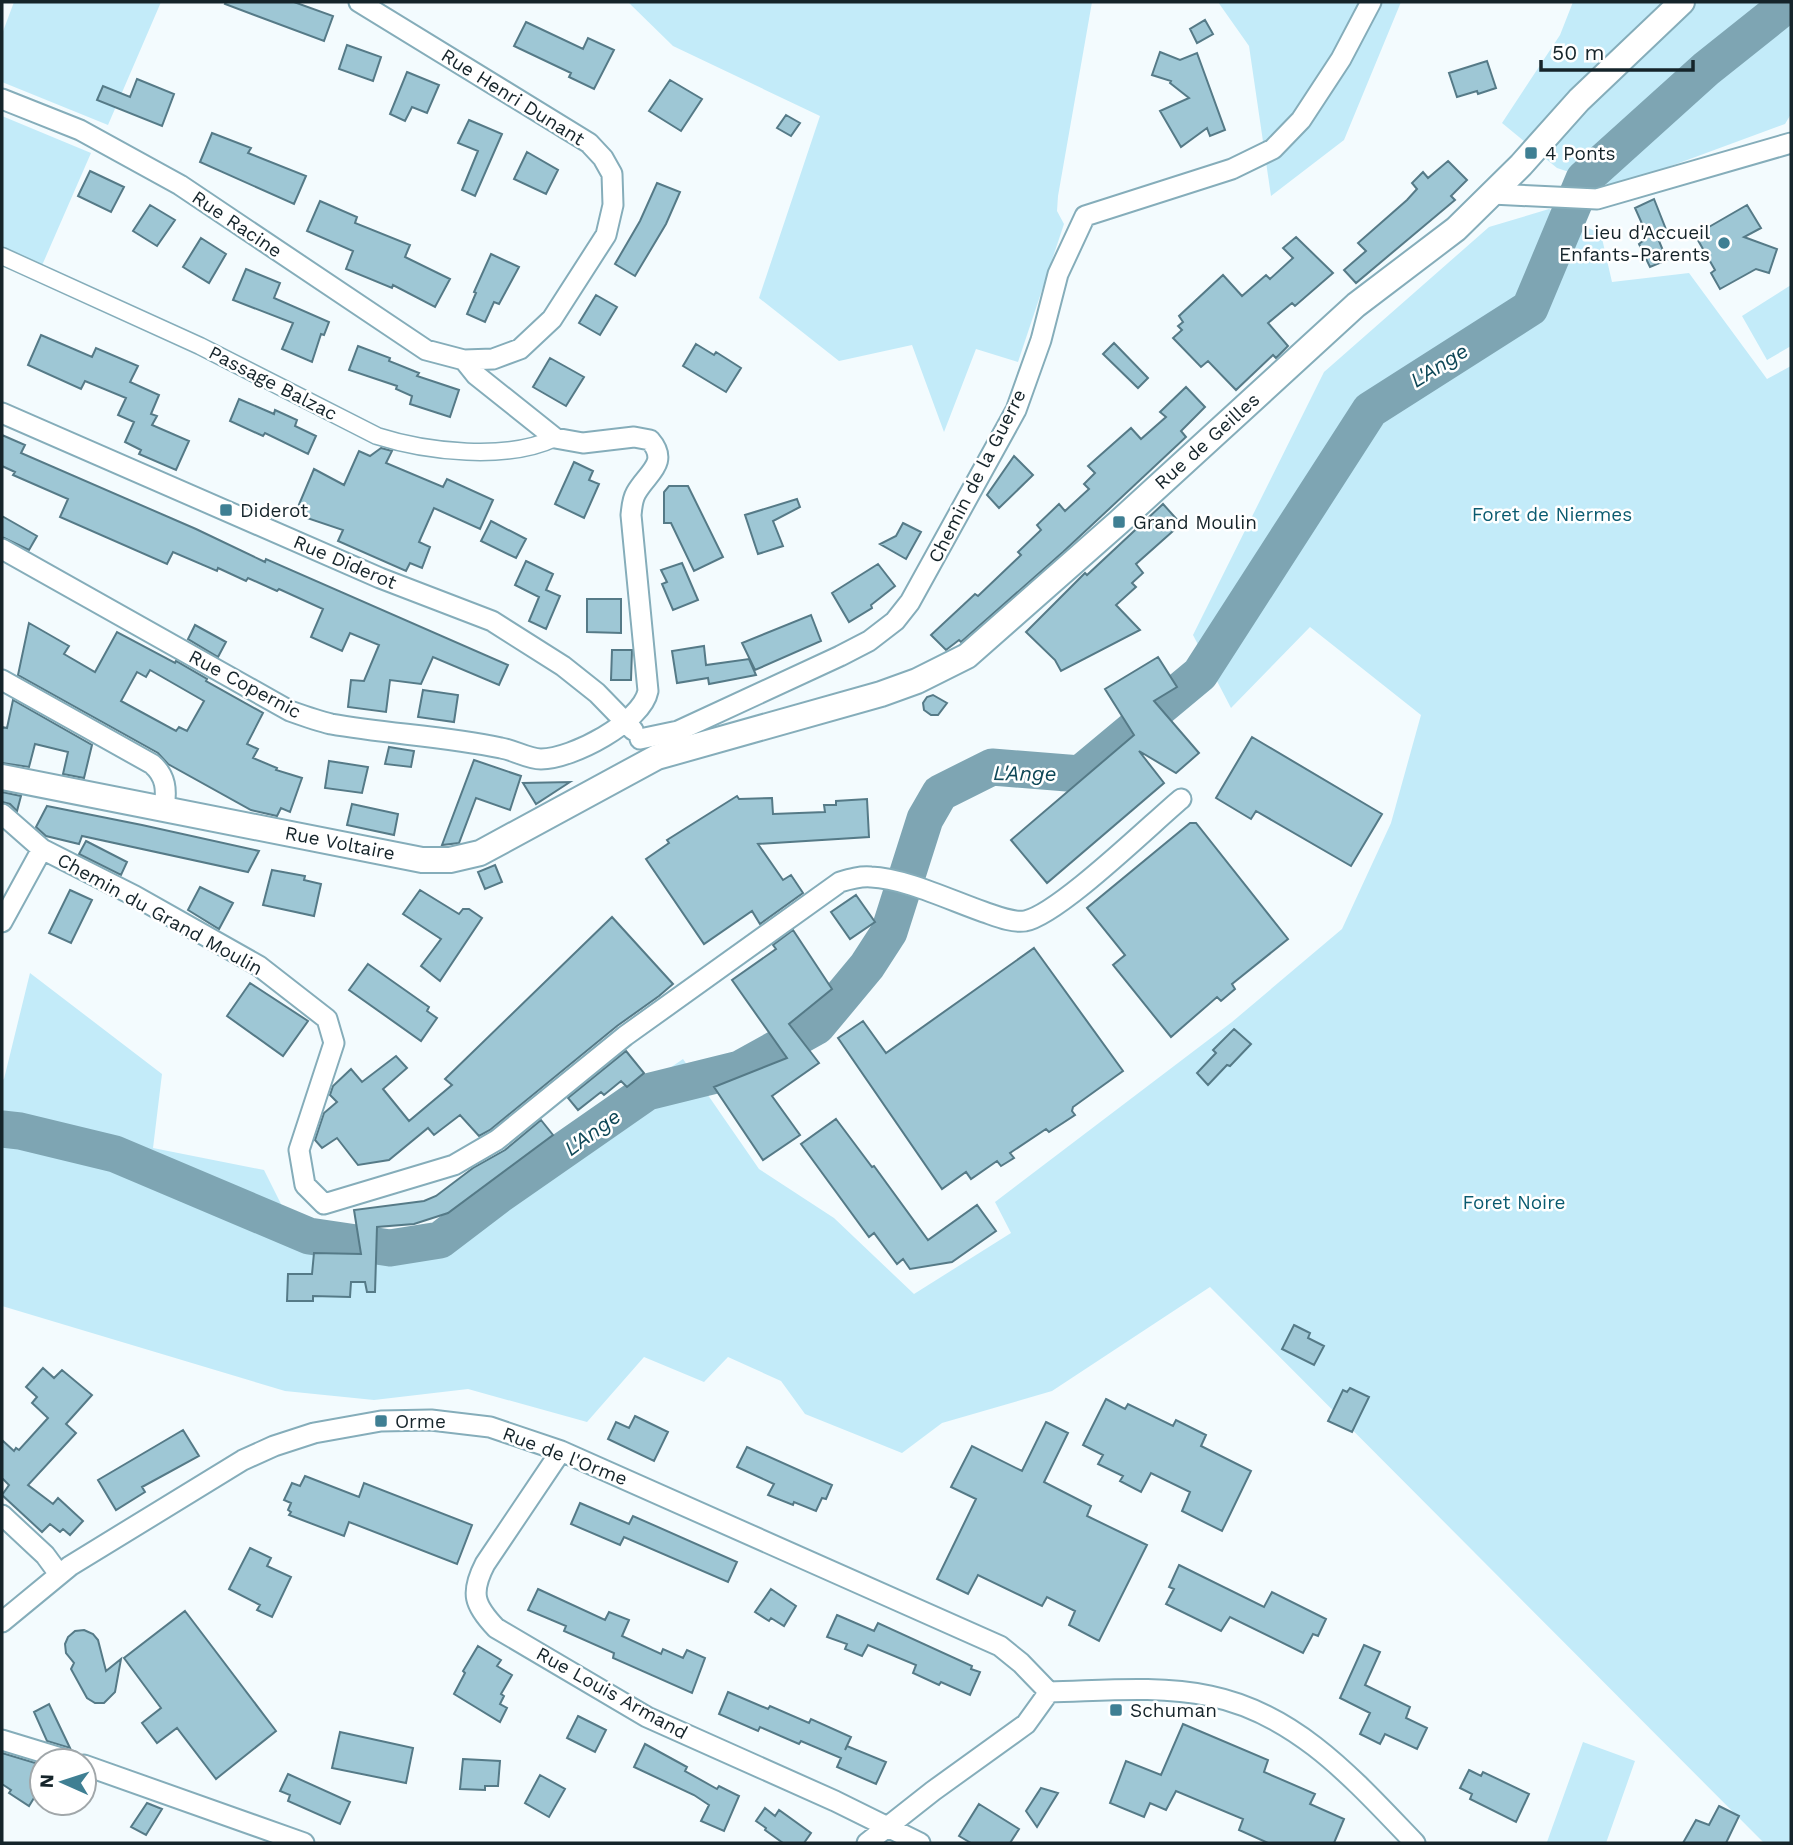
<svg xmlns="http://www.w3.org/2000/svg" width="1793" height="1845" viewBox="0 0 1793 1845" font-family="'Work Sans',sans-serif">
<rect width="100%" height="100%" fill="#f3fbfe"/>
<!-- green -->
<path fill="#c3ebf9" d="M14 2H161L108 125 2 82V34Z
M628 2H1092L1058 196 1057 211 1064 224 1018 362 976 349 944 432 912 345 839 361 759 298 820 116 673 46Z
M1218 2H1401L1344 140 1271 196 1249 46Z
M1573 2H1791V114L1785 124 1614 187 1557 168 1502 123 1560 35Z
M2 116 91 153 40 270 2 253Z
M1549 209 1601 234 1612 282 1689 273 1767 379 1791 366V1843H1764L1210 1287 1052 1391 942 1423 902 1453 805 1414 781 1381 728 1357 704 1382 644 1357 587 1422 468 1389 374 1400 285 1391 2 1306V1080L4 1079 30 973 162 1074 153 1148 264 1170 284 1210 373 1239 443 1224 683 1059 759 1169 834 1218 914 1294 1011 1233 995 1202 1232 1022 1342 929 1391 823 1421 715 1310 627 1231 708 1193 635 1324 372 1489 227Z
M1791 285V346L1767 360 1742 316Z
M1583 1742 1635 1761 1606 1843H1549L1547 1842Z"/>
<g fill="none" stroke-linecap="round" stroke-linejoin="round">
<!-- river -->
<path stroke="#7ea5b3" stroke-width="37" d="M2 1129 20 1131 115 1154 309 1236 390 1248 440 1240 499 1195 647 1092 740 1069 817 1026 867 966 889 932 925 819 940 793 992 767 1080 774 1200 674 1370 410 1530 308 1584 179 1706 69 1790 2"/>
</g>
<!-- building -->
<path fill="#9ec7d5" stroke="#557a87" stroke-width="2" fill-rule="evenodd" d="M226 2H294L333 16 324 41 225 4Z
M1205 20 1213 34 1197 43 1190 29Z
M526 22 583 49 588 38 614 50 594 89 569 77 571 73 514 46Z
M347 45 381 57 373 81 339 69Z
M1160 52 1180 60 1197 53 1225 130 1210 136 1207 128 1181 147 1160 111 1189 98 1170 83 1171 81 1152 75Z
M1487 61 1496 88 1478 94 1477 91 1457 97 1449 73Z
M407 72 439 85 427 113 412 107 405 121 390 114Z
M137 79 174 94 162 126 97 100 103 86 130 97Z
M670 80 702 99 681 131 649 111Z
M786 115 800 123 791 136 777 128Z
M469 120 502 134 475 196 462 190 478 151 458 143Z
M212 133 251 148 248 153 306 176 294 204 200 162Z
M527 152 558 170 546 194 514 179Z
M1448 161 1467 180 1451 196 1455 200 1356 283 1344 270 1366 251 1358 243 1407 200 1417 189 1412 183 1423 172 1428 178Z
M90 171 124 187 111 212 78 196Z
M657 183 680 192 666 224 635 276 615 264 640 221Z
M1654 199 1669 237 1659 241 1667 260 1650 267 1639 244 1648 237 1635 208Z
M320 201 357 217 355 223 410 245 405 257 450 279 435 307 393 285 392 288 346 269 353 251 307 231Z
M150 205 175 220 157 246 133 231Z
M1747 205 1761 228 1744 237 1777 249 1769 273 1756 269 1720 289 1711 273 1715 270 1695 235Z
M1296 237 1333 273 1295 306 1292 303 1268 323 1288 346 1276 358 1273 355 1236 390 1208 361 1201 367 1173 338 1182 330 1178 326 1183 322 1179 316 1223 275 1242 296 1266 275 1270 279 1293 258 1283 248Z
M201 238 226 254 209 283 183 267Z
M491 254 519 267 499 304 494 302 485 322 467 314 476 293 474 292Z
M246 269 280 283 274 298 329 322 324 335 321 334 312 362 282 349 293 323 233 300Z
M596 295 617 307 600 335 579 323Z
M41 335 92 357 96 348 138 366 130 382 159 395 151 414 157 416 152 425 189 441 176 470 139 454 141 450 125 442 134 422 118 415 126 398 85 381 81 389 28 365Z
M1114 343 1148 378 1138 388 1103 354Z
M696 344 714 355 716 352 741 368 726 392 683 366Z
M358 346 390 358 389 361 419 373 417 376 459 390 450 417 410 404 412 396 396 389 397 386 349 370Z
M550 358 584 377 566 406 533 387Z
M1186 387 1205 407 1181 431 1186 437 1063 552 961 642 959 640 946 650 931 635 975 594 978 596 1021 555 1018 552 1041 530 1037 525 1059 504 1065 511 1089 489 1084 484 1095 473 1088 466 1131 428 1141 439 1166 417 1160 412Z
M239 399 274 414 275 410 297 420 295 426 316 436 308 454 265 433 263 436 230 421Z
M2 435 25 445 21 453 196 529 265 562 266 559 508 665 499 685 433 657 421 684 390 680 386 712 348 707 351 680 364 681 379 645 350 633 342 651 311 637 323 609 279 589 277 591 248 578 246 581 218 568 217 571 173 552 167 564 60 517 68 499 13 475 15 472 2 466Z
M381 448 392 451 386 463 443 487 447 479 493 500 480 529 434 508 419 542 430 547 422 568 410 563 406 571 338 541 343 530 295 514 314 469 344 485 359 451 370 456Z
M1014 456 1033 475 999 508 987 495Z
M574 462 593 471 589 480 599 484 584 518 555 504Z
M669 486H688L723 557 694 571 671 523H664V492Z
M797 499 800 507 773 521 783 546 758 554 745 515Z
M1163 504 1181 524 1136 564 1143 573 1132 583 1136 587 1116 605 1140 630 1061 671 1055 660 1026 632 1085 573 1087 575Z
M2 516 37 536 29 550 2 537Z
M491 521 526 539 516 558 481 541Z
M903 523 921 532 906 559 880 544 896 536Z
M526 561 553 574 546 590 560 596 546 629 529 621 539 597 515 585Z
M682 563 698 600 673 610 662 584 667 582 661 570Z
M878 564 895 586 871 605 872 608 849 622 832 593Z
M587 599H621V633L587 632Z
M811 615 821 641 755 670 742 643Z
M29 623 69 646 64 654 95 672 117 632 175 663 176 661 207 679 206 681 263 713 247 744 258 749 253 758 277 768 276 770 302 778 290 812 281 808 277 816 251 810 168 764 158 753 18 675ZM150 670 204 701 187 731 179 727 176 731 121 701 137 672 146 677Z
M195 625 226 642 218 657 188 639Z
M704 646 706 665 749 659 756 675 709 684 708 678 677 683 672 651Z
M612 650H632L631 680H611Z
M1158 657 1177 687 1154 701 1199 753 1176 773 1139 751 1164 783 1047 883 1011 840 1134 735 1105 689Z
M423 690 458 695 454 722 418 717Z
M933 695 947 703 938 715H931L924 710 923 703 927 697Z
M13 700 92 745 84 778 63 774 68 752 35 744 29 767 2 763V727L7 728Z
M1252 737 1382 814 1351 866 1256 811 1251 819 1216 798Z
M389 747 414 751 411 767 385 764Z
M474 760 521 776 510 810 476 798 459 843 442 845Z
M329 761 368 767 362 793 325 788Z
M570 782 536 804 523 783Z
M2 792 21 796 17 811 10 804 2 802Z
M737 796 739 799 772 798 773 814 825 812 824 805H836V801L867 799 869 837 758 844 783 880 791 875 803 893 760 924 752 911 704 944 646 859 669 843 667 840Z
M352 804 398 814 394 835 347 825Z
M47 806 142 825 259 851 248 872 82 836 79 844 46 836 36 827Z
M1190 823H1196L1288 939 1232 984 1235 989 1221 1001 1217 997 1171 1037 1113 965 1125 955 1087 908Z
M86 841 127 862 121 875 79 854Z
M495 865 502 882 485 889 478 872Z
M272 870 305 876 304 880 321 884 314 916 263 905Z
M200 887 233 903 219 929 188 910Z
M70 890 92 900 71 943 49 933Z
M420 890 459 914 463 909H469L482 918 440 981 421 966 441 939 403 914Z
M856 895 875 922 850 939 831 912Z
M612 917 673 984 659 996 617 1026 490 1130 479 1136 460 1115 434 1135 428 1128 389 1160 358 1165 337 1138 322 1148 315 1140 324 1113 337 1102 330 1095 333 1086 351 1069 362 1082 396 1056 407 1068 383 1089 409 1121 452 1085 445 1079Z
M793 930 832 989 789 1024 819 1063 772 1096 800 1135 763 1160 714 1087 787 1058 732 980 776 949 773 945Z
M1034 948 1123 1071 1073 1107 1072 1111 1075 1115 1049 1132 1046 1129 1010 1153 1014 1158 1001 1166 997 1161 971 1179 966 1172 942 1189 838 1038 863 1021 886 1053Z
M368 964 429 1007 427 1011 437 1018 421 1041 349 990Z
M250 983 308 1021 283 1056 227 1016Z
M1234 1029 1251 1044 1230 1066 1227 1065 1208 1085 1197 1073 1216 1053 1213 1050Z
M626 1051 644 1073 627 1087 621 1081 604 1095 601 1092 578 1110 568 1098Z
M836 1119 872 1167 874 1166 928 1240 977 1205 996 1231 952 1262 910 1269 903 1259 897 1264 874 1233 869 1237 801 1144Z
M541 1120 553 1135 448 1213 414 1224 377 1227 375 1292H367L365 1282H351L350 1297 313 1296V1301H287L288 1274H312L314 1253 361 1254 354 1210 424 1201 436 1196 473 1168 505 1150Z
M1294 1325 1310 1333 1308 1338 1324 1346 1314 1365 1282 1349Z
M43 1368 54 1378 62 1370 92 1395 66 1424 76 1433 28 1485 53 1504 58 1498 83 1521 70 1535 63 1529 60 1532 50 1524 42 1532 2 1495 9 1485 2 1478V1440L14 1451 16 1448 19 1450 48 1418 32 1403 37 1397 26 1387Z
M1350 1388 1369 1397 1352 1432 1328 1421 1343 1390 1347 1392Z
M1106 1399 1125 1409 1128 1404 1173 1426 1176 1420 1206 1435 1201 1446 1251 1471 1222 1531 1182 1511 1190 1492 1151 1473 1141 1492 1120 1481 1123 1476 1098 1464 1103 1455 1083 1445Z
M635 1416 668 1432 654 1461 608 1439 616 1422 629 1428Z
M1046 1422 1068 1433 1044 1482 1091 1506 1087 1516 1147 1545 1099 1641 1069 1625 1075 1611 1047 1597 1042 1606 978 1575 968 1594 937 1579 976 1499 951 1487 972 1446 1022 1471Z
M183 1430 199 1456 142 1487 145 1492 116 1510 98 1480Z
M747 1447 832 1485 826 1499 822 1498 816 1511 794 1502 793 1505 768 1495 774 1484 737 1467Z
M305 1476 359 1497 364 1483 472 1525 457 1564 349 1522 344 1536 289 1515 291 1512 288 1510 291 1503 284 1500 292 1483 300 1486Z
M580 1503 629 1524 633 1516 737 1562 728 1582 624 1537 620 1545 571 1524Z
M250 1548 271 1558 267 1566 291 1577 272 1617 257 1610 260 1605 229 1589Z
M1179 1565 1264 1607 1272 1592 1326 1619 1318 1636 1313 1634 1303 1653 1230 1617 1221 1631 1166 1604 1174 1589 1169 1587Z
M538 1589 605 1620 609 1612 629 1620 622 1636 661 1654 663 1649 683 1658 687 1650 705 1658 692 1693 613 1658 614 1653 564 1631 566 1626 528 1610Z
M771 1589 796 1606 784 1626 771 1618 769 1621 755 1612Z
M185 1611 276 1731 216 1779 177 1728 157 1743 142 1723 161 1708 124 1658Z
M837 1615 874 1631 878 1623 972 1666 971 1669 980 1672 970 1695 941 1682 939 1685 913 1673 916 1665 868 1645 862 1656 845 1649 847 1644 827 1637Z
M84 1630 93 1634 98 1640 106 1671 121 1659 115 1692 104 1703H95L87 1698 71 1669 74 1663 66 1653 65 1644 68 1637 75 1631Z
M1364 1645 1380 1652 1365 1685 1410 1707 1406 1718 1427 1728 1417 1749 1385 1734 1380 1744 1360 1734 1370 1713 1340 1698Z
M478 1646 501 1660 497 1666 512 1675 501 1694 504 1696 500 1704 507 1708 500 1722 454 1694 465 1673 463 1671Z
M728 1692 768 1709 770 1706 809 1723 811 1719 851 1737 845 1750 847 1746 886 1762 876 1784 837 1767 841 1758 801 1741 799 1744 760 1727 758 1731 719 1714Z
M49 1704 70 1748 47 1741 34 1712Z
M578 1716 606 1730 595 1752 567 1738Z
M1183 1724 1268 1760 1264 1772 1315 1794 1310 1804 1344 1819 1334 1843H1268L1239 1830 1243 1819 1176 1791 1166 1810 1150 1803 1144 1817 1110 1803 1126 1761 1161 1775Z
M340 1732 413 1748 406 1783 332 1768Z
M645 1744 687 1767 685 1771 717 1789 719 1786 739 1796 724 1831 701 1821 709 1805 694 1795 634 1767Z
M2 1753 42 1765V1785L29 1806 9 1793 11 1790 2 1784Z
M463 1759 500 1761 498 1786H485V1790L460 1789Z
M1469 1770 1481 1776 1483 1772 1529 1794 1516 1822 1470 1799 1472 1794 1460 1788Z
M288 1774 350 1802 340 1824 288 1801 290 1795 280 1791Z
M540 1775 565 1789 549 1817 525 1803Z
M1041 1788 1058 1793 1037 1827 1026 1811Z
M147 1803 162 1809 146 1835 131 1827Z
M979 1804 1019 1829 1010 1843H971L959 1836Z
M1719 1806 1739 1816 1726 1843H1683L1696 1820 1709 1825Z
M765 1808 775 1816 779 1810 811 1833 804 1843H783L765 1830 766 1828 756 1821Z"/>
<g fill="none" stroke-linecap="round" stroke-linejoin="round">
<!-- pedestrian casing -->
<g stroke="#85adba" stroke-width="19">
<path id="pedestrian" d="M2 256 200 346 377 436C427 452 507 461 555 438"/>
</g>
<!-- minor casing -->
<g stroke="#85adba" stroke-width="23">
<path id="minor" d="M2 99 80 130 180 185 426 350 464 360 493 359 520 349 552 319 606 235 613 205 612 174 603 158 589 143 359 2
M1492 194 1597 199 1791 143
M2 413 380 578 492 621 563 666 597 693 633 730
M2 549 290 711C304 716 318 721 331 724 387 734 445 736 501 748 514 750 528 759 541 759 572 759 642 722 648 691L631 515C632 507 632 500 636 493 647 473 670 463 650 440L634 437 583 443 555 438 476 375 464 360
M2 680 152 764C166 776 167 790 164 808
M640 739 678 731 840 656 869 641 895 621 910 602 1016 410 1041 340 1058 274 1085 216 1232 169 1273 149 1301 120 1341 59 1371 2
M2 814 42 849 135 896 259 966 327 1019 334 1043 299 1150 305 1185 324 1204 454 1165 497 1140 625 1036 840 882C850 879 860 876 871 877 904 878 952 901 984 912 996 916 1012 923 1025 921 1058 915 1151 824 1181 799
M2 922 42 849
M561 1451 485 1564C470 1593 474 1605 496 1628L647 1717 835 1801 920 1843
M2 1515 45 1555 59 1574
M2 1622 70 1566 243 1460 274 1446 314 1433 381 1421 431 1420 490 1427 561 1451 1000 1646 1021 1663 1049 1692
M1049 1692C1101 1691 1158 1685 1210 1696 1298 1714 1356 1782 1415 1843
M2 1740 71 1761
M84 1765 304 1843
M867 1843 933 1791 1026 1724 1049 1692"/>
</g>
<!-- tertiary casing -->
<g stroke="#85adba" stroke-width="28">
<path id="tertiary" d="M2 777 422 860H450L480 853 657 757 881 694 917 681 967 656 1119 522 1356 305 1456 229 1521 165 1579 100 1682 2"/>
</g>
<!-- pedestrian -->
<use href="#pedestrian" stroke="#fff" stroke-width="16"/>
<!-- minor -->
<use href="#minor" stroke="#fff" stroke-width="19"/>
<!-- tertiary -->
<use href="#tertiary" stroke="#fff" stroke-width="24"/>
</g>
<!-- markers -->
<g fill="#3f7f93" stroke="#fff" stroke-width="2.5">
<rect x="1524" y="146" width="14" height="14" rx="3.5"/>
<circle cx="1724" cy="243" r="7"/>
<rect x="219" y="503" width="14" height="14" rx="3.5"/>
<rect x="1112" y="515" width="14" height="14" rx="3.5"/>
<rect x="374" y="1414" width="14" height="14" rx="3.5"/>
<rect x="1109" y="1703" width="14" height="14" rx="3.5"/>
</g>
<g text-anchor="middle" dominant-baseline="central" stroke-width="5" stroke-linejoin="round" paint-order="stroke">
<!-- street labels -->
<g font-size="19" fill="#15242a" stroke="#fff">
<text transform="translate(513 97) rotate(32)">Rue Henri Dunant</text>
<text transform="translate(237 224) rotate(34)">Rue Racine</text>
<text transform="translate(273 383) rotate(27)">Passage Balzac</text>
<text transform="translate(1207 441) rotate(-42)">Rue de Geilles</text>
<text transform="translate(977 476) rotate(-63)">Chemin de la Guerre</text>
<text transform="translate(345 562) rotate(23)">Rue Diderot</text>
<text transform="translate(245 684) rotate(28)">Rue Copernic</text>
<text transform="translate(340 843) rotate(11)">Rue Voltaire</text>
<text transform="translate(160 914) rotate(29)">Chemin du Grand Moulin</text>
<text transform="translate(565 1456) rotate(21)">Rue de l'Orme</text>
<text transform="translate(612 1693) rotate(29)">Rue Louis Armand</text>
</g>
<!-- poi labels -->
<g font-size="19" fill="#15242a" stroke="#fff" text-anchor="start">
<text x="1545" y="153">4 Ponts</text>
<text x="1710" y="232" text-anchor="end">Lieu d'Accueil<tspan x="1710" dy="22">Enfants-Parents</tspan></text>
<text x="240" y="510">Diderot</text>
<text x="1133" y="522">Grand Moulin</text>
<text x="395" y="1421">Orme</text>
<text x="1130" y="1710">Schuman</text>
</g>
<!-- park labels -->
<g font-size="19" fill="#0a5b70" stroke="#fff">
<text x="1552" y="514">Foret de Niermes</text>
<text x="1514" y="1202">Foret Noire</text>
</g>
<!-- water labels -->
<g font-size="21" font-style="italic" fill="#0e4757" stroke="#fff">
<text transform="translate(1439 365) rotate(-32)">L'Ange</text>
<text transform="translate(1025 773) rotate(1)">L'Ange</text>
<text transform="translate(592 1132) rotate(-36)">L'Ange</text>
</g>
</g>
<!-- border -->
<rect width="1793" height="1845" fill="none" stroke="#15242a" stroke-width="7"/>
<!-- north arrow -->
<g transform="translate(63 1782) rotate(273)"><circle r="33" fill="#ffffff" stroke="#a1a7aa" stroke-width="2"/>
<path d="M0-5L12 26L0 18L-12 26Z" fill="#3f7f93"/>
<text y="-10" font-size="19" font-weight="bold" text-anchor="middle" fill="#15242a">N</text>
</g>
<!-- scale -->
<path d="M1541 60v10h152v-10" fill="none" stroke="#15242a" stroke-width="3.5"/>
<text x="1552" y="60" font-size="21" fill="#15242a" stroke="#ffffff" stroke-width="5" paint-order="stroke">50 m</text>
</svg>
